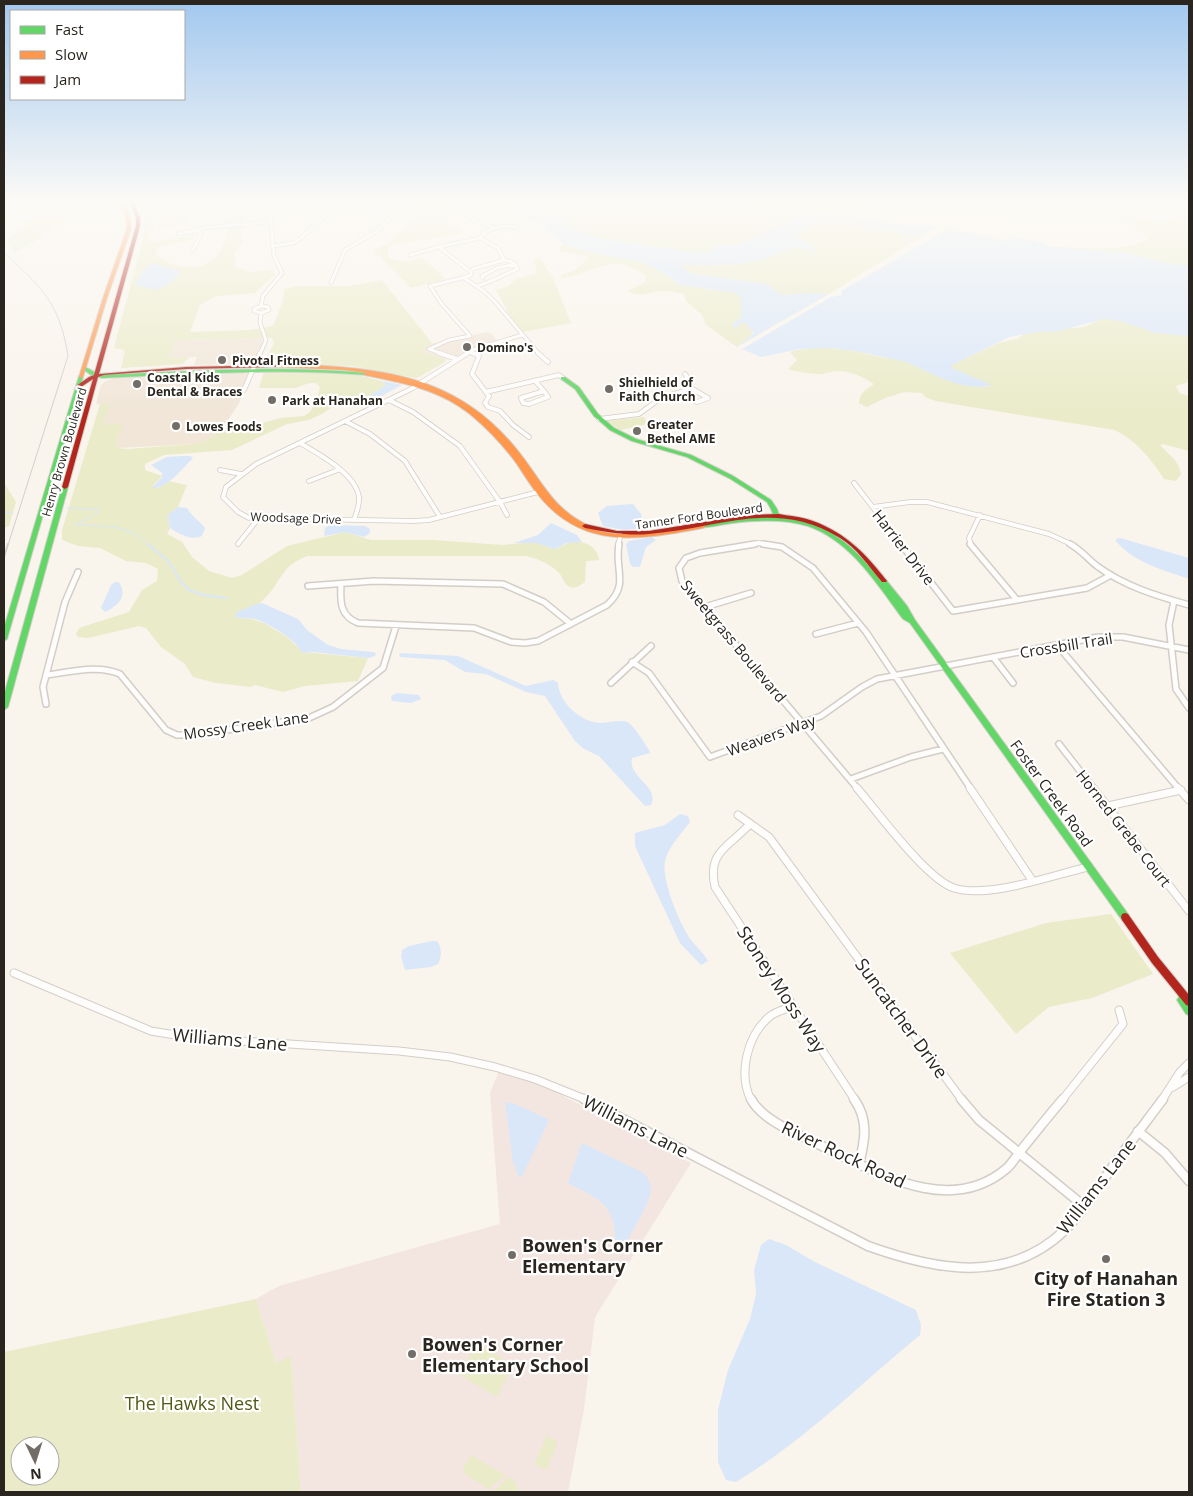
<svg xmlns="http://www.w3.org/2000/svg" width="1193" height="1496" viewBox="0 0 1193 1496" font-family="'Open Sans',sans-serif">
<rect width="100%" height="100%" fill="#f9f4ec"/>
<!-- commercial -->
<path fill="#f1e6d8" d="M486 332 491 333 499 343 478 347 454 361 419 352 432 343H440Z
M263 338 262 345 254 361 248 364 194 365 197 357 167 358 175 340Z
M253 372 238 405 221 430 204 442 194 444 118 448 103 425 100 404H96L101 385 104 382 114 378Z"/>
<!-- education -->
<path fill="#f3e5df" d="M500 1069 556 1092 691 1163 595 1317 584 1409 568 1492H301L291 1357 276 1363 256 1299 279 1286 500 1224 490 1093Z"/>
<!-- green -->
<path fill="#eaebc9" fill-rule="evenodd" d="M79 203H113V204C105 213 90 212 79 212L75 206Z
M140 203H146L156 216 153 229 148 237 150 242 179 238 196 233 195 239 160 247 156 250V254C169 268 198 273 214 259 223 251 225 239 228 228L242 227 241 235 244 240 242 245 234 252 235 267 250 272 274 270V275L255 293 216 296 200 305 190 332 249 330 273 326 283 301 284 289 298 286H349L382 280 432 343 420 352 446 359 445 362 419 377 415 378 353 366 263 363 274 344 272 338H263L175 340 167 358 189 357 183 364 121 368 125 350 114 348 143 239 146 216Z
M200 203 241 206 244 223 230 224 229 216 225 215 189 214 186 215 185 219 190 222 164 229H158L157 225 161 215 152 204Z
M417 203H455L444 215 453 225 464 229 460 234 392 245 388 249V258C399 262 411 262 422 258L446 279 411 288 373 250 391 242 418 214Z
M477 203H503L517 216 535 221 496 216Z
M537 203H849L859 209 867 218 833 214 811 215 796 218 772 228 741 244 732 246H724L713 251 698 253 603 239 576 230 561 216Z
M1172 203H1189V266L1052 247C1081 246 1121 254 1147 239V236L1131 225 1088 207C1119 199 1155 238 1183 213L1169 209Z
M82 215 86 217 72 219 42 233 43 235 41 238 15 252 7 239 26 227 23 223C36 213 56 218 71 219 74 219 79 216 82 215Z
M821 223H842L864 226 866 229H879L921 237 829 294 804 293 782 295 767 284 700 275 691 273 679 265C717 266 758 268 791 247L816 251 796 237 804 229Z
M564 244 578 249 644 263 662 272 681 285 736 293 741 297V318L735 322 738 324 744 322 748 324 753 334 737 347 706 325 702 315 686 301 684 294C677 293 671 291 664 291 651 291 639 299 628 291L645 282 646 276C641 273 635 268 629 266 608 257 583 277 561 278V275L575 270 588 259V257L560 251 561 246Z
M540 258 553 278 571 323 523 332 510 316 496 290 509 286 515 279 535 274 537 270 533 260Z
M1115 318 1141 326 1151 332 1189 331V382L1176 386 1179 393 1189 396V451L1163 444 1160 445 1175 460 1179 467 1181 474 1176 481 1164 479C1151 459 1137 441 1115 430L971 407 936 401 925 397 922 393 904 392 885 398 867 407 859 403C859 393 867 389 874 384 864 377 850 371 837 371 832 371 827 373 822 374 817 375 792 371 788 369L797 360 790 352C820 343 852 350 881 357 890 358 899 359 907 362 935 373 960 389 991 386L952 368V365L998 343 1017 339 1027 332 1084 327 1101 319Z
M264 371 345 372 382 381 386 385 368 397 344 396 339 397 340 402 320 415 308 420 287 424 232 450 164 455 145 464V470L162 476 153 486 158 488 168 481 187 485 178 507 168 515 170 528 167 534 182 542 192 557 209 571 232 578 242 575 287 546 345 532 371 540H433L503 545 533 542 555 549C561 547 565 544 571 542 583 540 598 546 599 560L586 561 585 582C580 585 576 589 570 587 564 585 563 576 558 572 549 563 538 559 526 556H308C282 564 282 581 265 598 258 606 246 611 237 618L252 619 264 623 287 637 303 652 368 658 358 681 305 686 283 692 255 685 251 687 216 683 193 677 185 664 161 647 146 628 139 626 88 638 78 637 76 634 79 628 129 612 142 590 157 581 158 569 146 563 126 561 100 548 78 546 62 540V530L100 404 110 403 103 425 123 424 115 443 118 448 128 449 194 444 204 442 221 430 251 426 281 418 304 416 310 412 317 399 320 387 316 383H309L296 388H259Z
M644 417 647 424 621 430 606 421Z
M4 483 16 502 9 526 4 528Z
M1111 914 1153 974 1092 998 1049 1007 1016 1034 950 953 1046 923Z
M256 1299 276 1363 291 1356 301 1492H4V1352ZM20 1446H50V1476H20Z
M476 1343 513 1365 497 1397 460 1375Z
M547 1436 558 1442 546 1470 536 1465 535 1462Z
M471 1455 505 1475 504 1477 488 1489 464 1473 463 1469Z
M509 1477 515 1481 519 1492H492Z"/>
<!-- water -->
<path fill="#dae7f9" d="M503 203H537L561 216 576 230 603 239 698 253 712 251 711 248C720 242 733 248 743 243 761 235 777 224 795 218 823 209 854 216 882 222 900 226 920 225 939 225L921 237 879 229 865 230 863 226C841 223 812 217 796 237L818 251 791 247C758 268 718 265 680 265L691 273 700 275 767 284 782 295 804 293 829 294 737 347 753 334V332L744 322 739 324 737 328H734L732 324 741 318V297L736 293 681 285 662 272 644 263 578 249 564 244 540 223 517 216Z
M947 230 972 233 1008 242 1011 238 1027 239 1052 247 1128 253 1162 262 1189 266V336L1155 333 1121 321 1103 319 1059 331 1038 332 1009 337 952 365V368L992 385 981 387 961 385 943 379 906 362 861 352 834 348 800 349 761 357 742 349 831 297 842 295 841 291Z
M152 263 182 271 172 281 158 290 138 286 136 283C140 275 144 268 152 263Z
M364 377 402 385 365 405 350 400 338 402 340 396 368 397 386 385 382 381Z
M182 456H190L193 458C183 468 167 489 152 488L162 477V473L151 465 167 457Z
M633 504 641 514 644 528 624 530 603 526 598 513 607 506Z
M178 507 187 508C192 517 199 520 205 528L202 536C191 541 179 534 170 528L168 515Z
M551 523 577 535 582 542 567 543 555 549 536 543H514L538 535Z
M329 525 365 526 370 529V533L364 537 345 532 324 536 325 528Z
M652 537 656 540 646 547 640 567H633L630 564 626 544 629 541Z
M1120 538 1189 558V579C1164 570 1134 563 1116 541V539Z
M115 582H119C128 597 118 605 105 612L101 608 111 585Z
M262 603 298 619 307 630 328 645 341 649 372 652 376 653 375 656 368 658 314 652 302 653C297 640 268 623 255 619 248 618 241 619 235 617L237 612 256 604Z
M401 653 458 656 526 686 553 680 558 683C559 703 581 722 600 723 609 723 619 719 627 722 634 725 645 744 649 750L650 753 632 758C627 777 660 786 651 805L645 806 599 756 584 749 575 741 545 696 526 692 486 674 465 672 445 660 400 657 399 655Z
M397 693 419 695 421 699 411 703 392 701 391 696Z
M680 814 688 816 690 822C682 833 668 847 665 861 661 879 680 925 691 940 697 948 704 953 708 961L701 965 680 943 635 846V833L665 825Z
M432 941H437C442 948 442 956 438 964L431 967 405 970 401 956 402 950 409 946Z
M505 1102 515 1104 548 1119V1123L522 1176 519 1177 513 1163Z
M584 1144 642 1172C647 1176 651 1182 651 1189 651 1203 627 1239 620 1254L616 1253C614 1245 616 1241 615 1234 613 1201 592 1196 568 1183L581 1145Z
M769 1239 786 1245 815 1262 916 1310 921 1325 920 1335C859 1385 804 1441 736 1482L726 1480 718 1462V1410L728 1370 750 1319 756 1294 754 1270 761 1245Z"/>
<g fill="none" stroke-linecap="round" stroke-linejoin="round">
<!-- stream-far1 -->
<path stroke="#dae7f9" stroke-width="1" d="M748 203 745 204 753 207
M4 211 20 203
M529 237 534 233 550 231
M19 249 20 244 108 203
M67 508 98 509 100 511 76 525C104 527 128 523 149 545
M4 512 13 513"/>
<!-- stream -->
<path stroke="#dae7f9" stroke-width="2" d="M148 544 169 562 181 582 189 590 203 595 227 598"/>
<!-- street-far4 casing -->
<g stroke="#d2cec7" stroke-width="4.5">
<path id="street-far4" d="M461 212 478 222 493 227
M178 234 210 227 270 222
M480 238C489 226 503 225 517 227
M272 246 293 243 300 239 336 205
M192 251 201 235 199 229
M410 255 439 247
M473 269 504 260 498 248 480 238
M468 270 439 247 480 238
M464 278 485 292 496 303 539 354
M483 278 482 276 497 268 516 264
M331 283 345 250 379 230 393 214 375 210 334 206
M477 286C492 282 504 274 518 269L512 262 504 260
M261 306 263 296 282 273 274 256 269 203
M261 306 268 307 269 310 261 313 254 311V309Z
M469 352 477 354
M260 354 266 340 260 323 261 313
M443 354 429 349 449 340 470 336 441 303 430 286 466 277 471 275V271
M466 354 472 350 522 335"/>
</g>
<!-- street-far3 casing -->
<g stroke="#d2cec7" stroke-width="5.5">
<path id="street-far3" d="M439 353 457 359
M468 353 411 389 256 464 226 487 223 497 238 512 249 518 414 521 429 520 542 491
M472 353 479 356 472 374 489 396 485 403 488 407 500 411 513 425 529 437
M538 353 548 362
M535 381 544 391
M244 390 260 353
M544 391 548 397 529 404 523 403 521 398Z
M486 392 559 375 563 378
M679 394 697 402 708 398 689 387
M389 400 413 412 460 446 500 502 507 515
M599 419 639 414 661 398 684 391 691 383 685 374
M345 421 370 434 405 461 440 517
M300 443C319 454 356 474 359 497 360 505 356 513 354 520
M220 470 241 474
M309 481 338 470
M854 483 902 545
M873 507 910 502H927L1049 534 1073 545
M238 544 258 519
M618 545 621 534
M747 545 759 543 770 545
M971 545 969 538 980 515"/>
</g>
<!-- street-far2 casing -->
<g stroke="#d2cec7" stroke-width="8">
<path id="street-far2" d="M755 544 700 553 686 558 679 568 682 581 858 789
M763 544 782 547 813 568 866 632 971 789
M901 544 953 611 1087 588 1111 575
M970 544 1017 600
M1070 544C1080 549 1088 559 1097 566 1124 586 1157 596 1189 605
M341 584C340 602 340 616 358 623L474 628 511 642 525 643 538 641 607 605C630 584 614 570 619 544
M308 586 374 581 503 584 544 602 571 624
M1174 601 1169 625 1176 689 1189 708
M705 607 751 593
M816 634 858 623
M1057 645 1179 789
M993 657 1013 683
M632 662 649 673 710 757 821 716 862 687 877 679 1098 637H1123L1189 650
M47 675C71 672 97 664 120 674L166 730 177 735H192L309 718 333 707 383 668 396 626
M611 683 651 646
M46 704 43 687 65 602 78 572
M1059 744 1094 789
M851 779 911 757 943 749"/>
</g>
<!-- street-far1 casing -->
<g stroke="#d2cec7" stroke-width="9">
<path id="street-far1" d="M857 788C877 811 927 880 954 888 988 899 1053 875 1088 867
M970 788 1032 880
M1093 788 1189 911
M1178 788 1189 800
M1108 806 1181 790
M738 815 769 837 962 1100
M750 824C729 847 707 851 715 887L855 1100
M14 973 151 1031 193 1038 399 1051 450 1057 495 1067 535 1079 587 1100
M1173 1087 1189 1077
M751 1100C738 1074 747 1036 769 1017 776 1011 786 1009 794 1006
M1062 1100 1123 1024 1119 1010
M1162 1100 1180 1072 1189 1063"/>
</g>
<!-- street casing -->
<g stroke="#d2cec7" stroke-width="11">
<path id="street" d="M584 1099 868 1246C935 1270 1008 1285 1065 1230 1083 1212 1096 1190 1111 1169 1128 1145 1146 1122 1163 1099
M751 1099C763 1122 803 1136 826 1148 880 1174 950 1216 1006 1169 1012 1164 1017 1155 1022 1149 1036 1132 1049 1115 1063 1099
M854 1099C869 1120 865 1140 859 1164
M961 1099 979 1120 1084 1206
M1138 1131 1165 1153 1189 1181"/>
</g>
<!-- fast casing -->
<g stroke="#d2cec7" stroke-width="2">
<path id="fast" d="M83 367C88 367 96 374 102 375 190 371 278 365 366 373L368 374 366 375C278 368 190 374 102 378L91 375 83 369Z
M79 376 83 377 7 639 4 641V628Z
M561 377H565L579 387 598 414 614 428 636 439 691 455 733 476 771 500 777 509 780 518C828 522 852 544 881 581L884 579 886 580 907 606 915 620 1128 914 1129 917 1128 920 1125 921 1122 920 910 623 903 619C877 584 851 541 808 526 792 521 775 520 758 521 745 521 732 523 720 525 714 526 707 528 701 527V525C725 520 749 517 774 517L771 509 767 502 729 478 687 457 632 441 610 430 594 416 575 389 561 379Z
M65 485 68 487 8 707 4 710V695L62 487Z
M1182 996C1190 999 1190 1008 1189 1015L1186 1014 1177 1000 1179 997Z"/>
</g>
<!-- slow casing -->
<g stroke="#d2cec7" stroke-width="2">
<path id="slow" d="M121 203H125L130 217 131 229 107 298 83 377 81 378 79 377 103 298 127 229 126 217Z
M274 365C292 363 310 365 327 366 406 371 467 387 518 451 542 481 551 507 587 525L588 526 587 527C621 541 668 531 703 524L706 526 703 528C639 540 581 551 536 492 529 483 523 473 517 464 504 446 488 429 470 414 438 389 403 383 364 375V374L365 373 344 370 276 367H274Z"/>
</g>
<!-- jam casing -->
<g stroke="#d2cec7" stroke-width="2">
<path id="jam" d="M130 203H134L140 218V226L99 374 186 367 276 365 278 366 276 367 186 369 104 375 98 377 68 487 65 489 62 487 93 379 81 387 76 386 89 377 94 375 136 226V218Z
M779 514C790 516 803 517 813 521 846 533 866 554 887 581L886 582H882C869 567 857 548 840 538 774 498 718 529 649 534 627 536 607 532 585 528L582 526 585 524 617 531H649L747 515Z
M1125 913 1128 914 1158 957 1189 995V1006L1186 1005 1152 963 1122 920 1121 917 1122 914Z"/>
</g>
<!-- street-far4 -->
<use href="#street-far4" stroke="#fefdfc" stroke-width="3"/>
<!-- street-far3 -->
<use href="#street-far3" stroke="#fefdfc" stroke-width="4"/>
<!-- street-far2 -->
<use href="#street-far2" stroke="#fefdfc" stroke-width="5"/>
<!-- street-far1 -->
<use href="#street-far1" stroke="#fefdfc" stroke-width="7"/>
<!-- street -->
<use href="#street" stroke="#fefdfc" stroke-width="8"/>
<!-- fast -->
<use href="#fast" fill="#63d668" fill-rule="evenodd"/>
<!-- slow -->
<use href="#slow" fill="#ff974d" fill-rule="evenodd"/>
<!-- jam -->
<use href="#jam" fill="#b3261e" fill-rule="evenodd"/>
<!-- rail-far1 -->
<path stroke="#d0cfcd" stroke-width="1" d="M4 253C42 287 60 304 68 356L8 545"/>
<!-- rail -->
<path stroke="#d0cfcd" stroke-width="2" d="M4 557 8 544"/>
</g>
<!-- sky -->
<linearGradient id="sky" x2="0" y2="1"><stop stop-color="#a2c8ef"/><stop offset="0.49" stop-color="#fcfaf6"/><stop offset="1" stop-color="#fcfaf6" stop-opacity="0"/></linearGradient>
<rect width="1193" height="413" fill="url(#sky)"/>
<!-- markers -->
<g fill="#726e67" stroke="#fff" stroke-width="2">
<circle cx="467" cy="347" r="5"/>
<circle cx="222" cy="360" r="5"/>
<circle cx="137" cy="384" r="5"/>
<circle cx="609" cy="389" r="5"/>
<circle cx="272" cy="400" r="5"/>
<circle cx="176" cy="426" r="5"/>
<circle cx="637" cy="431" r="5"/>
<circle cx="512" cy="1255" r="5"/>
<circle cx="1106" cy="1259" r="5"/>
<circle cx="412" cy="1354" r="5"/>
</g>
<g text-anchor="middle" dominant-baseline="central" stroke-width="4.5" stroke-linejoin="round" paint-order="stroke">
<!-- far-poi labels -->
<g font-size="12" font-weight="bold" fill="#2a261f" stroke="#fff" text-anchor="start">
<text x="477" y="347">Domino's</text>
<text x="232" y="360">Pivotal Fitness</text>
<text x="147" y="377">Coastal Kids<tspan x="147" dy="14">Dental &amp; Braces</tspan></text>
<text x="619" y="382">Shielhield of<tspan x="619" dy="14">Faith Church</tspan></text>
<text x="282" y="400">Park at Hanahan</text>
<text x="647" y="424">Greater<tspan x="647" dy="14">Bethel AME</tspan></text>
<text x="186" y="426">Lowes Foods</text>
</g>
<!-- far-street labels -->
<g font-size="12" fill="#2a261f" stroke="#fff">
<text transform="translate(64 452) rotate(-74)">Henry Brown Boulevard</text>
<text transform="translate(699 516) rotate(-8)">Tanner Ford Boulevard</text>
<text transform="translate(296 518) rotate(2)">Woodsage Drive</text>
</g>
<!-- street labels -->
<g font-size="15" fill="#2a261f" stroke="#fff">
<text transform="translate(904 547) rotate(52)">Harrier Drive</text>
<text transform="translate(734 641) rotate(50)">Sweetgrass Boulevard</text>
<text transform="translate(1066 645) rotate(-9)">Crossbill Trail</text>
<text transform="translate(246 725) rotate(-8)">Mossy Creek Lane</text>
<text transform="translate(771 735) rotate(-20)">Weavers Way</text>
<text transform="translate(1052 793) rotate(54)">Foster Creek Road</text>
<text transform="translate(1124 828) rotate(52)">Horned Grebe Court</text>
</g>
<!-- near-street labels -->
<g font-size="18" fill="#2a261f" stroke="#fff">
<text transform="translate(782 989) rotate(57)">Stoney Moss Way</text>
<text transform="translate(902 1018) rotate(54)">Suncatcher Drive</text>
<text transform="translate(230 1039) rotate(5)">Williams Lane</text>
<text transform="translate(636 1126) rotate(27)">Williams Lane</text>
<text transform="translate(844 1154) rotate(25)">River Rock Road</text>
<text transform="translate(1096 1186) rotate(-52)">Williams Lane</text>
</g>
<!-- near-poi labels -->
<g font-size="18" font-weight="bold" fill="#2a261f" stroke="#fff" text-anchor="start">
<text x="522" y="1245">Bowen's Corner<tspan x="522" dy="21">Elementary</tspan></text>
<text x="1106" y="1278" text-anchor="middle">City of Hanahan<tspan x="1106" dy="21">Fire Station 3</tspan></text>
<text x="422" y="1344">Bowen's Corner<tspan x="422" dy="21">Elementary School</tspan></text>
</g>
<!-- near-park labels -->
<g font-size="18" fill="#535814" stroke="#fff">
<text x="192" y="1403">The Hawks Nest</text>
</g>
</g>
<!-- border -->
<rect width="1193" height="1496" fill="none" stroke="#2a261f" stroke-width="10"/>
<!-- legend -->
<rect x="10" y="10" width="175" height="90" fill="#ffffff" stroke="#aaa8a5"/>
<rect x="20" y="26" width="25" height="8" fill="#63d668" stroke="#aaa8a5"/>
<text x="55" y="35" font-size="15" fill="#2a261f">Fast</text>
<rect x="20" y="51" width="25" height="8" fill="#ff974d" stroke="#aaa8a5"/>
<text x="55" y="60" font-size="15" fill="#2a261f">Slow</text>
<rect x="20" y="76" width="25" height="8" fill="#b3261e" stroke="#aaa8a5"/>
<text x="55" y="85" font-size="15" fill="#2a261f">Jam</text>
<!-- north arrow -->
<g transform="translate(35 1461) rotate(176)"><circle r="24" fill="#ffffff" stroke="#aaa8a5"/>
<path d="M0-4L9 19L0 12L-9 19Z" fill="#726e67"/>
<text y="-8" font-size="14" font-weight="bold" text-anchor="middle" fill="#2a261f">N</text>
</g>
</svg>
